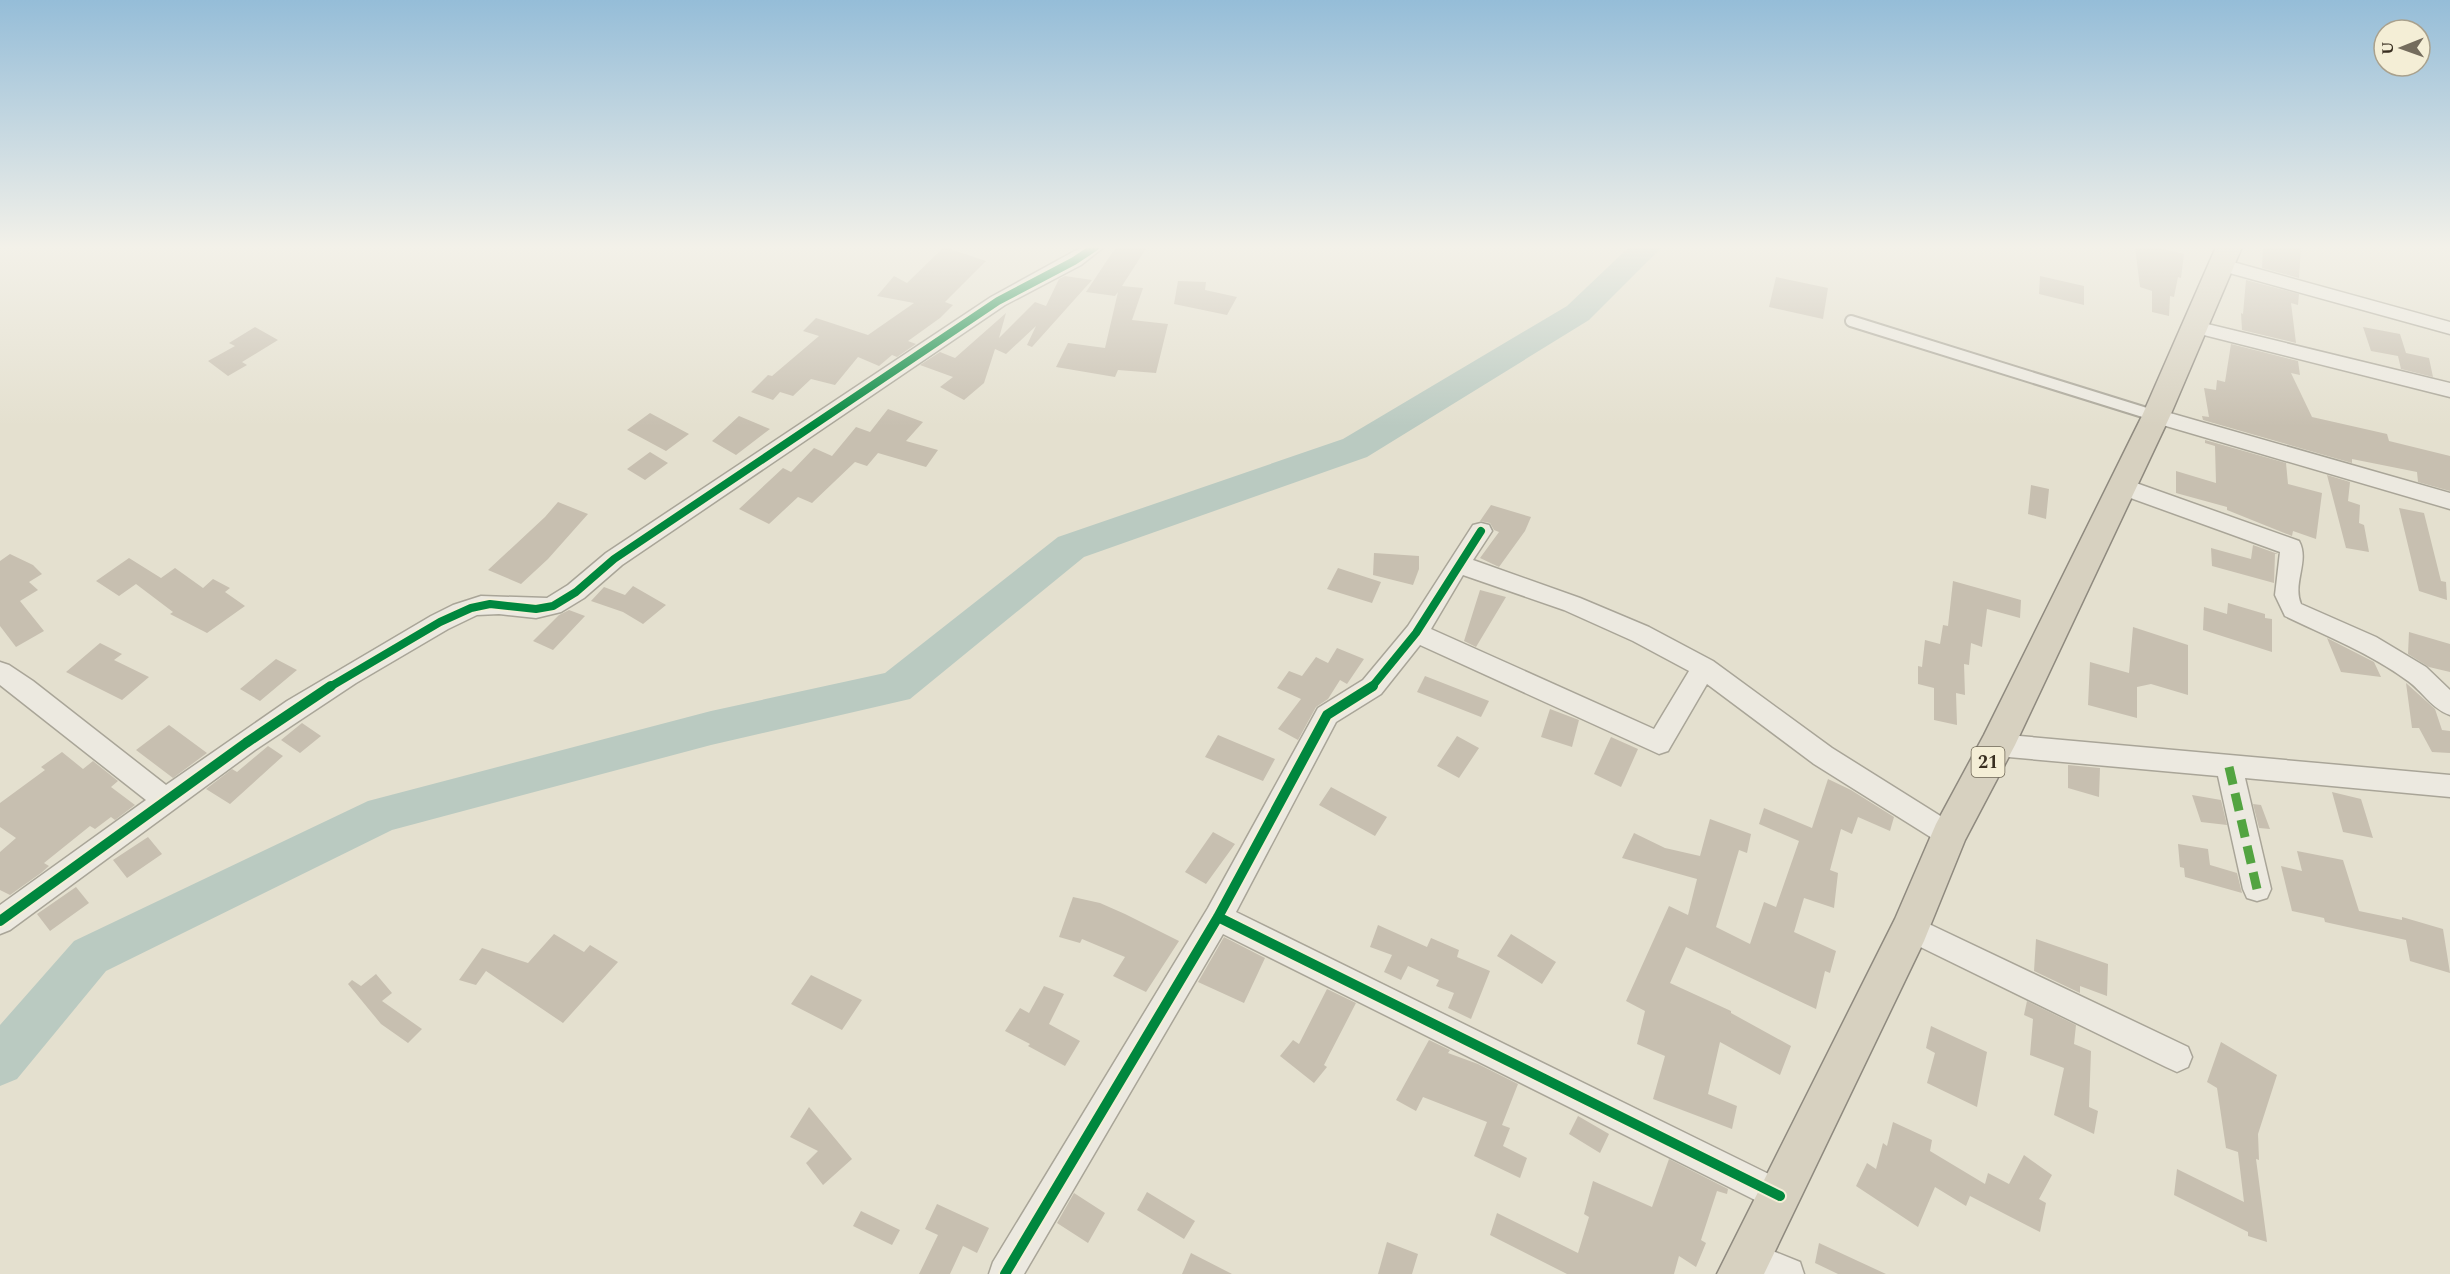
<svg xmlns="http://www.w3.org/2000/svg" width="2450" height="1274" viewBox="0 0 2450 1274" font-family="Spectral,serif">
<rect width="100%" height="100%" fill="#e4e0cf"/>
<g fill="none" stroke-linecap="round" stroke-linejoin="round">
<!-- river -->
<path fill="#bacac1" fill-rule="evenodd" d="M1629 247H1662L1589 320 1367 457 1084 557 910 699 711 745 392 830 106 971 17 1079 0 1086V1025L74 941 368 801 711 711 885 673 1058 537 1343 439 1567 306Z"/>
</g>
<!-- building -->
<path fill="#c7bfb0" d="M944 247 986 261 945 302 953 305 940 318 908 341 916 344 897 357 892 355 879 366 858 357 835 385 811 379 793 396 780 392 773 400 751 392 768 375 772 376 819 336 803 331 816 318 868 335 914 303 877 296 894 276 907 283Z
M1116 247H1147L1122 286 1143 288 1132 320 1168 324 1156 373 1118 370 1115 377 1056 367 1068 343 1105 348 1118 292 1115 296 1086 292Z
M2135 247H2155L2184 254 2181 278 2178 277 2174 297 2170 296 2169 316 2152 312V291L2140 287Z
M2263 247H2301L2299 278 2262 268Z
M1065 276 1092 280 1032 347 1027 345 1036 326 1006 354 995 349 984 383 964 400 940 387 953 377 920 365 940 352 955 358 1006 313 999 338 1035 302 1046 306 1059 279Z
M2040 276 2084 286V305L2039 294Z
M1776 277 1828 288 1823 319 1769 307Z
M2246 280 2299 294 2298 305 2291 303 2296 343 2242 330 2241 313 2243 314Z
M1178 281 1206 282 1205 290 1237 297 1227 315 1174 304Z
M255 327 278 340 242 362 247 365 228 376 208 361 235 346 229 343Z
M2363 327 2400 334 2406 353 2429 358 2433 377 2401 369 2398 356 2371 351Z
M2231 344 2298 361 2300 375 2291 373 2312 417 2387 434 2389 441 2450 456V491L2418 482 2417 472 2352 459V463L2203 420 2202 416 2209 417 2204 388 2216 390 2217 380 2225 382Z
M888 409 923 422 906 441 938 450 926 467 878 453 867 466 855 462 812 503 798 497 769 524 739 509 783 468 791 472 814 448 832 456 856 427 870 432Z
M650 413 689 434 666 451 627 430Z
M739 416 770 429 736 455 712 441Z
M2205 440 2286 463 2288 484 2322 493 2316 539 2293 531 2292 536 2227 510V507L2176 493V471L2216 483 2215 446 2205 443Z
M650 452 668 463 645 480 627 469Z
M2327 475 2350 482 2348 501 2360 505 2359 523 2364 525 2369 552 2346 548Z
M2031 485 2049 489 2046 519 2028 514Z
M558 502 588 514 548 559 521 584 488 570 545 517Z
M1491 505 1531 517 1525 531 1499 567 1480 558 1499 532 1494 530 1490 523 1480 521Z
M2399 508 2424 513 2441 581 2446 582 2447 600 2419 591Z
M2253 545 2278 554H2275L2274 583 2212 566 2211 548 2251 559Z
M1374 553 1419 556V569L1413 585 1373 575Z
M10 554 33 565 42 574 29 582 38 590 20 601 44 631 16 647 0 626V561Z
M129 558 161 578 175 568 203 588 213 579 230 588 225 592 245 606 207 633 170 614 173 612 136 584 119 596 96 581Z
M1338 568 1381 582 1372 603 1327 589Z
M1953 581 2021 600 2020 618 1987 609 1982 647 1971 643 1969 665 1964 664 1965 695 1956 693 1957 725 1934 720V688L1918 684V666L1922 667 1925 640 1940 644 1943 625 1948 626Z
M633 586 666 605 643 624 623 612 591 601 604 587 625 595Z
M1480 590 1506 597 1476 647 1464 641Z
M2228 603 2265 614V618L2272 619V652L2203 630 2204 607 2227 614Z
M569 610 585 616 553 650 533 641 559 615Z
M2133 627 2188 645V695L2151 684 2137 687V718L2088 705 2090 662 2129 673Z
M2409 632 2450 644V672L2429 667 2408 654Z
M2327 638 2374 662 2381 677 2341 672Z
M100 643 122 654 114 660 149 677 122 700 66 672Z
M1337 648 1364 659 1347 684 1340 680 1328 699 1316 707 1298 740 1278 729 1301 699 1277 688 1289 671 1302 676 1316 657 1328 663Z
M276 659 297 670 260 701 240 689Z
M1425 676 1489 701 1481 717 1417 692Z
M2406 683 2435 709 2442 730 2450 731V753L2432 752 2419 728H2412Z
M1550 709 1579 720 1572 747 1541 737Z
M302 723 321 736 300 753 281 740Z
M169 725 207 753 173 778 136 750Z
M1218 735 1275 759 1263 781 1205 757Z
M1457 736 1479 748 1459 778 1437 766Z
M1611 737 1638 749 1621 787 1594 774Z
M268 746 283 756 230 804 206 789 232 769 237 772Z
M62 752 83 769 93 761 118 781 111 787 135 805 115 820 111 817 95 829 90 826 44 863 49 866 41 873 10 895 0 890V852L16 838 0 827V803L45 770 41 767Z
M2068 765 2100 768 2099 797 2068 788Z
M1828 779 1851 790 1894 817 1890 831 1858 817 1852 834 1841 829 1830 870 1838 873 1834 908 1804 898 1794 932 1836 951 1830 973 1825 971 1816 1009 1686 947 1670 983 1731 1011V1013L1791 1046 1780 1075 1720 1042 1708 1094 1737 1106 1732 1129 1653 1099 1665 1056 1637 1044 1645 1011 1626 1001 1669 906 1688 915 1697 879 1622 858 1634 833 1665 848 1700 856 1710 819 1751 834 1747 853 1739 850 1716 927 1750 944 1764 902 1776 907 1799 841 1759 824 1764 808 1812 828Z
M1331 787 1387 817 1375 836 1319 805Z
M2332 792 2361 799 2373 838 2343 832Z
M2192 795 2221 800 2227 825 2201 822Z
M2253 804 2261 805 2270 829 2259 828Z
M1213 832 1235 844 1206 884 1185 872Z
M148 837 162 854 127 878 113 860Z
M2178 844 2208 849 2210 865 2237 873 2242 893 2185 877 2184 868 2180 867Z
M2297 851 2343 860 2359 911 2402 920V917L2443 929 2450 973 2410 961 2406 940 2325 922 2324 918 2292 911 2281 866 2302 871Z
M76 887 89 903 50 931 37 914Z
M1073 897 1100 903 1125 914 1179 941 1146 992 1113 976 1125 957 1082 939 1080 943 1059 937Z
M1378 925 1427 947 1431 938 1459 950 1457 957 1490 971 1471 1019 1448 1008 1454 993 1436 986 1439 980 1408 966 1401 980 1384 972 1392 955 1370 947Z
M554 934 584 952 590 945 618 962 563 1023 486 971 476 985 459 980 482 948 528 963Z
M1511 934 1556 962 1542 984 1497 956Z
M1224 937 1265 958 1244 1003 1198 982Z
M2036 939 2108 964 2107 996 2080 986V993L2034 971Z
M376 974 392 993 382 1001 422 1029 408 1043 381 1024 348 984 352 980 361 986Z
M811 975 862 1000 842 1030 791 1004Z
M1044 986 1064 994 1049 1024 1080 1041 1065 1066 1028 1046 1030 1044 1005 1031 1020 1008 1029 1013Z
M1327 989 1356 1003 1324 1065 1327 1067 1314 1083 1280 1056 1293 1040 1299 1044Z
M2027 1001 2076 1025 2074 1044 2091 1051 2089 1107 2098 1111 2094 1134 2054 1115 2064 1068 2030 1055 2033 1019 2024 1015Z
M1931 1026 1987 1052 1977 1107 1927 1083 1935 1053 1926 1048Z
M1429 1040 1450 1050 1448 1053 1478 1064 1518 1084 1502 1125 1510 1128 1503 1146 1527 1158 1520 1178 1474 1156 1487 1122 1423 1097 1416 1111 1396 1100Z
M2221 1042 2277 1075 2258 1134 2259 1160 2256 1159 2267 1242 2248 1236V1232L2174 1195 2177 1169 2244 1202 2238 1152 2226 1148 2217 1088 2207 1082Z
M809 1107 852 1159 823 1185 806 1163 818 1151 790 1137Z
M1578 1116 1609 1134 1600 1153 1569 1134Z
M1893 1122 1932 1140 1930 1151 1985 1184 1988 1173 2009 1184 2024 1155 2052 1175 2039 1199 2046 1203 2040 1232 1970 1196 1966 1206 1935 1187 1918 1227 1856 1186 1867 1163 1876 1169 1883 1143 1887 1146Z
M1669 1159 1728 1189 1727 1194 1717 1191 1701 1240 1706 1243 1696 1267 1679 1256 1674 1274H1567L1490 1235 1497 1213 1578 1253 1589 1217 1584 1214 1593 1181 1652 1207Z
M1147 1192 1195 1221 1184 1239 1137 1210Z
M1074 1193 1105 1213 1088 1243 1057 1223Z
M937 1204 989 1228 977 1253 963 1246 950 1274H919L938 1235 925 1229Z
M861 1211 900 1230 892 1245 853 1226Z
M1387 1242 1418 1254 1412 1274H1378Z
M1819 1243 1886 1274H1838L1815 1263Z
M1191 1253 1232 1274H1182Z"/>
<g fill="none" stroke-linecap="round" stroke-linejoin="round">
<!-- lane casing -->
<g stroke="#a9a598" stroke-width="14">
<path id="lane" d="M1851 321 2156 416"/>
</g>
<!-- street casing -->
<g stroke="#a9a598" stroke-width="3">
<path id="street" d="M1082 247H1104L1081 265 1005 305 622 565 584 598 561 612 536 618 499 614 477 615 448 629 356 683 255 750 10 930 0 934V905L146 800 0 685V662L9 665 33 681 166 785 287 701 431 616 453 605 481 596 547 598 568 585 606 553 991 297Z
M2222 259 2450 322V334L2215 269 2213 265 2215 261Z
M2195 321 2450 383V397L2188 331 2185 327 2188 323Z
M2156 409 2450 493V509L2149 421 2146 416 2149 411Z
M2122 478 2299 541C2310 561 2292 583 2301 604L2376 637 2426 667 2450 690V715C2432 709 2422 691 2408 681 2370 653 2326 636 2285 616L2275 595 2280 552 2114 492 2111 486 2114 480Z
M1481 523 1489 525 1492 531 1473 560 1580 598 1649 627 1713 661 1832 748 1958 827 1962 835 1958 843 1949 847 1940 843 1814 764 1707 684 1668 751 1659 754 1420 645 1381 694 1336 722 1236 912 1791 1185 1796 1196 1791 1207 1780 1212 1769 1207 1223 934 1024 1274H989L993 1262 1208 908 1318 708 1363 680 1408 626 1473 525ZM1463 575 1564 610 1633 641 1689 671 1654 729 1431 629Z
M1997 734 2450 775V797L2245 778 2271 889 2267 898 2257 901 2247 898 2243 889 2218 776 1997 756 1988 753 1984 745 1988 737Z
M1910 915 2188 1047 2192 1057 2188 1067 2177 1072 2166 1067 1900 937 1896 928 1900 919Z
M1748 1241 1800 1262 1804 1274H1749L1736 1269 1732 1257 1736 1245Z"/>
</g>
<!-- highway casing -->
<g stroke="#8f8a7f" stroke-width="3">
<path id="highway" d="M2216 247H2242L2170 416 2015 745 1965 840 1924 941 1764 1274H1717L1895 919 1936 824 1984 735 2142 416Z"/>
</g>
<!-- lane -->
<use href="#lane" stroke="#ece9e0" stroke-width="10"/>
<!-- street -->
<use href="#street" fill="#ece9e0" fill-rule="evenodd"/>
<!-- highway -->
<use href="#highway" fill="#d7d1c0" fill-rule="evenodd"/>
<!-- quiet -->
<path stroke="#53a441" stroke-width="9" stroke-dasharray="18 9" stroke-linecap="butt" d="M2229 767 2257 889"/>
<!-- cycleway-far1 casing -->
<g stroke="#f4eed6" stroke-width="11">
<path id="cycleway-far1" d="M328 688 440 622 471 608 490 604 536 609 553 606 576 592 614 559 998 301 1074 261 1095 247
M1371 688 1416 633 1481 531"/>
</g>
<!-- cycleway casing -->
<g stroke="#f4eed6" stroke-width="14">
<path id="cycleway" d="M1218 917 1780 1196
M0 921 246 743 331 686
M1005 1274 1218 917 1327 715 1373 686"/>
</g>
<!-- cycleway-far1 -->
<use href="#cycleway-far1" stroke="#00873e" stroke-width="8"/>
<!-- cycleway -->
<use href="#cycleway" stroke="#00873e" stroke-width="10"/>
</g>
<!-- sky -->
<linearGradient id="sky" x2="0" y2="1"><stop stop-color="#95bdd8"/><stop offset="0.58" stop-color="#f3f1e9"/><stop offset="1" stop-color="#f3f1e9" stop-opacity="0"/></linearGradient>
<rect width="2450" height="426" fill="url(#sky)"/>
<g text-anchor="middle" dominant-baseline="central" stroke-width="4.5" stroke-linejoin="round" paint-order="stroke">
<!-- shield labels -->
<rect fill="#f4eed6" stroke="#706857" stroke-width="1.5" x="1971.5" y="747" width="33" height="30" rx="4.5"/>
<g font-size="18" font-weight="bold" fill="#382e20">
<text x="1988" y="762">21</text>
</g>
</g>
<!-- north arrow -->
<g transform="translate(2402 48) rotate(269)"><circle r="28" fill="#f4eed6" stroke="#a9a18d" stroke-width="1.5"/>
<path d="M0-4.5L10 22L0 15L-10 22Z" fill="#746c5d"/>
<text y="-9" font-size="16" font-weight="bold" text-anchor="middle" fill="#382e20">U</text>
</g>
</svg>
